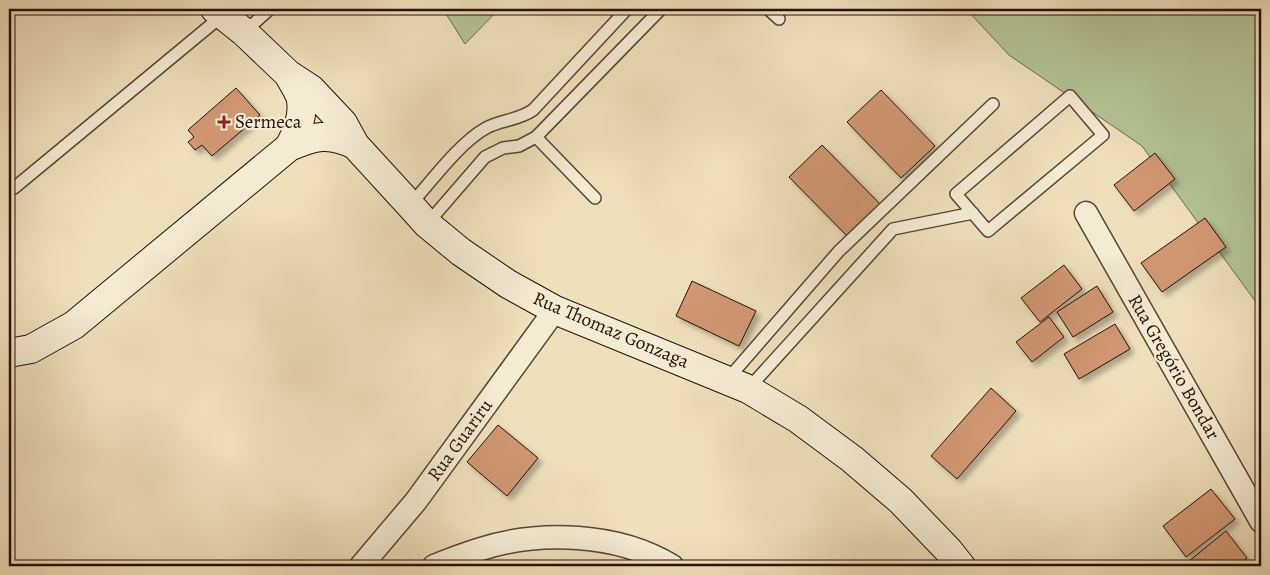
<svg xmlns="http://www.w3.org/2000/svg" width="1270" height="575" viewBox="0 0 1270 575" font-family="Alegreya,serif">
<defs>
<filter id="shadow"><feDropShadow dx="4.5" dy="4.5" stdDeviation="2.5" flood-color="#0004"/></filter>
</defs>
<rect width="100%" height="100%" fill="#eee0bb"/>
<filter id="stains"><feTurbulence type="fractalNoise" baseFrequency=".004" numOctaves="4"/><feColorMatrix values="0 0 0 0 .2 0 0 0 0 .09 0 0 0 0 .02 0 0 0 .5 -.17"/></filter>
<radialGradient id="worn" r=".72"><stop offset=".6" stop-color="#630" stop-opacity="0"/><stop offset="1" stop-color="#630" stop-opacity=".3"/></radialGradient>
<!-- green -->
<path fill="#b3c394" stroke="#6e694d" d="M443 9H499L465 44Z
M966 9H1261V309L1142 146 1009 55Z"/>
<!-- building -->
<path fill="#d09772" stroke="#280f06" filter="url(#shadow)" d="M236 88 260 115 212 156 202 145 195 150 188 142 194 137 188 130Z
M881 90 935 146 901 178 847 122Z
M822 145 881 205 848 237 789 177Z
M1155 153 1175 179 1134 211 1114 185Z
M1205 218 1226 247 1162 292 1141 263Z
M1064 265 1082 289 1040 322 1021 298Z
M692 281 756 311 739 346 676 316Z
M1097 286 1113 312 1073 337 1057 312Z
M1049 317 1064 337 1032 362 1016 342Z
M1115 324 1130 349 1079 379 1064 354Z
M991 388 1016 411 957 479 931 456Z
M498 425 538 458 507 496 467 462Z
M1211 489 1235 519 1186 557 1163 526Z
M1226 531 1247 558 1237 566H1183Z"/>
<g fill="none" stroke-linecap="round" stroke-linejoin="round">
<!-- service casing -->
<g stroke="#5a4333" stroke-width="14">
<path id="service" d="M768 9 779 19
M244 32 270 9
M1070 96 1103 135 988 231 956 194Z
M536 137 595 198
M14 188 223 15
M410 205C431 182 459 143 486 128 501 120 519 120 533 110L627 9
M427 224 485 157 503 148 519 146 536 137 661 9
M727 380 839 251 993 104
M748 389 893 229 973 213"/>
</g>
<!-- minor casing -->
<g stroke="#5a4333" stroke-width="25">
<path id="minor" d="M1086 213 1261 521
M361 566 416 501 555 310
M434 566C449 560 465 554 481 549 540 530 618 533 672 566"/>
</g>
<!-- secondary casing -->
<g stroke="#280f06" stroke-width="30">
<path id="secondary" d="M215 9 244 32 288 74 311 89 343 123 355 145 410 205 427 224 461 252 508 284 555 310 748 389 798 419 852 459 901 501 949 551 961 566
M288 74C292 81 297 89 300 96 305 114 297 132 289 147
M9 353 31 349 74 325 289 147C314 136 329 132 355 145"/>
</g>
<!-- service -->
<use href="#service" stroke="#f4ebd3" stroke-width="11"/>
<!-- minor -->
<use href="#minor" stroke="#f4ebd3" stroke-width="22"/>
<!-- secondary -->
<use href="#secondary" stroke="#f4ebd3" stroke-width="28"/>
</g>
<!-- markers -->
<path fill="#8f2418" stroke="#f4ebd3" stroke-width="2" d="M221.5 114.5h5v5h5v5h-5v5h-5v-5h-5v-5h5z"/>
<g text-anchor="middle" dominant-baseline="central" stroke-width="4.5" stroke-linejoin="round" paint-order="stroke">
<!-- poi labels -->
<g font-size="19" fill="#280f06" stroke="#f4ebd3" text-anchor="start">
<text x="235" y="122">Sermeca</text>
</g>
<!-- street labels -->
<g font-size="19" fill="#280f06" stroke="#f4ebd3">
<text transform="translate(611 330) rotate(23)">Rua Thomaz Gonzaga</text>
<text transform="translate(1174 367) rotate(60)">Rua Gregório Bondar</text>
<text transform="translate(460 440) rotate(-54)">Rua Guariru</text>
</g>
</g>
<!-- margin -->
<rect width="1270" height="575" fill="none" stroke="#eee0bb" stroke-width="30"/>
<rect x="10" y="10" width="1250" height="555" fill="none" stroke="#280f06" stroke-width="2.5"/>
<rect x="15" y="15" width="1240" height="545" fill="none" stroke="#280f06"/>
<rect width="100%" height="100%" filter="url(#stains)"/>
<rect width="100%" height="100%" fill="url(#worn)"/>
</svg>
